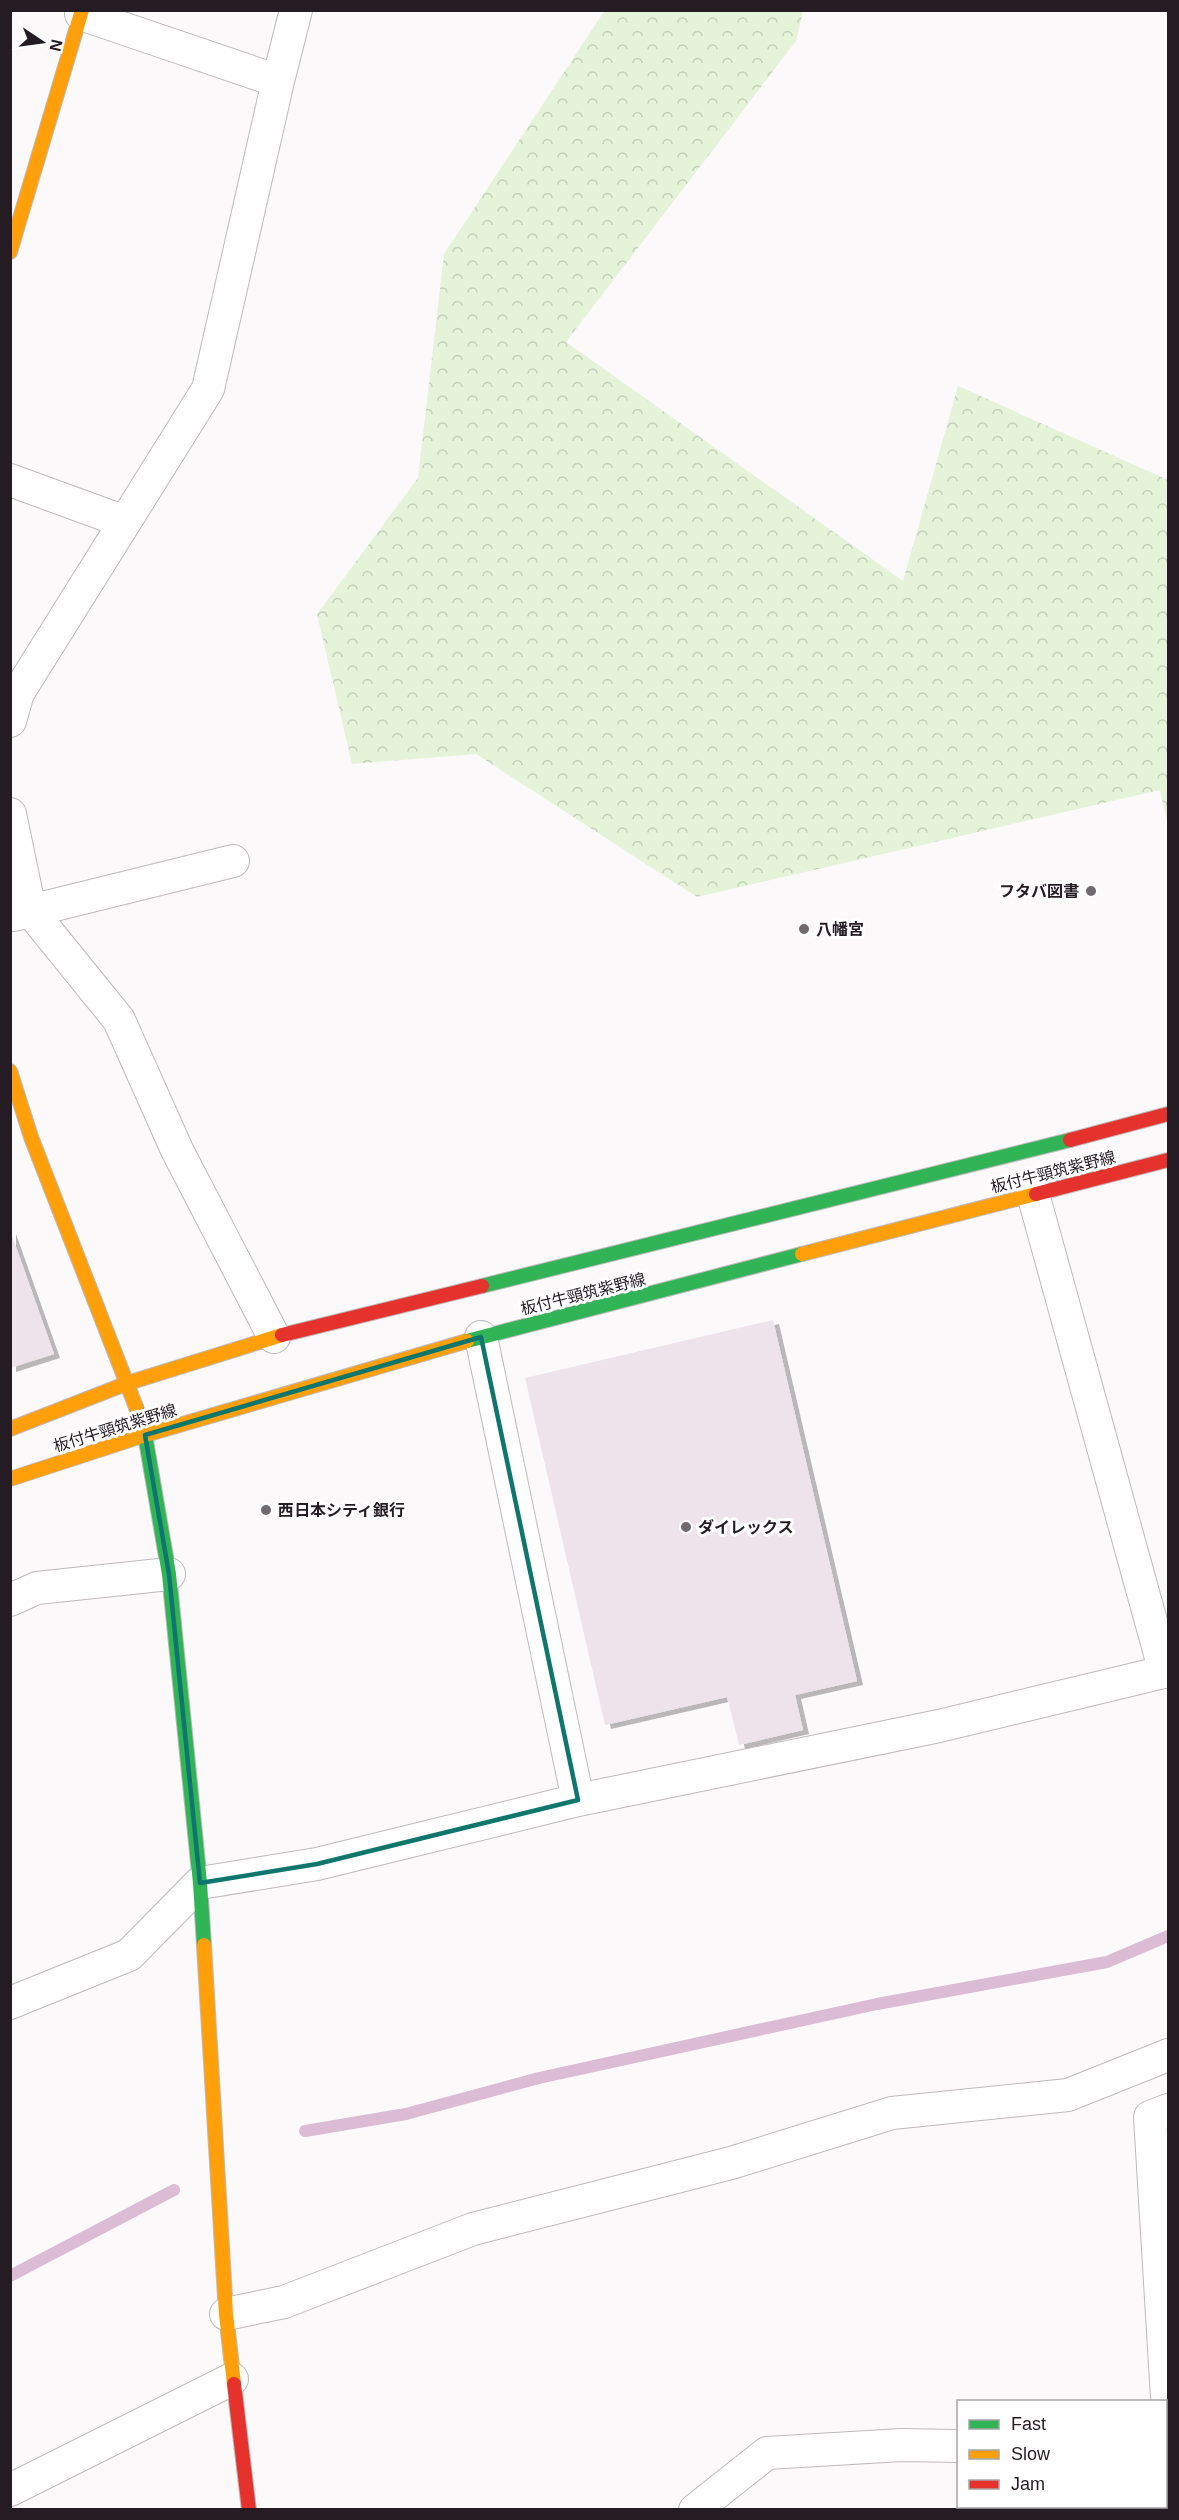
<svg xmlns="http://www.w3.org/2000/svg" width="1179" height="2520" viewBox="0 0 1179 2520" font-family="Helvetica,'Noto Sans JP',sans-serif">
<defs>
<pattern id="forest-crowns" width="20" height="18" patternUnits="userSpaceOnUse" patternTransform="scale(1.5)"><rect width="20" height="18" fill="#e5f3d9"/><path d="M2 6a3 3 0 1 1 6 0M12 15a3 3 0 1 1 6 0" fill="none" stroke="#c4d0ba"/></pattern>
<filter id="shadow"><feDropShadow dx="6" dy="4" stdDeviation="0" flood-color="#0004"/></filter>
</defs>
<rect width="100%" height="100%" fill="#fcf9fb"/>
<!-- forest -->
<path fill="url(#forest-crowns)" d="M605 10 803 11 796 41 566 342 903 581 958 386 1168 480V827L1160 790 697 897 476 754 352 764 317 614 418 478 444 254Z"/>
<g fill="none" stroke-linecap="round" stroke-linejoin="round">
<!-- stream -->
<path stroke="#dcbbd4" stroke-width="12" d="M305 2131 406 2114 539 2078 877 2004 1107 1962 1168 1936
M10 2276 174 2190"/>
</g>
<!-- building -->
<path fill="#eee3eb" filter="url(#shadow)" d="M10 1230 54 1354 10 1368Z
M773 1320 857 1681 795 1695 803 1730 739 1745 727 1697 605 1725 525 1378Z"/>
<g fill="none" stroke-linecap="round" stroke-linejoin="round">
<!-- street casing -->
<g stroke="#beb9bc" stroke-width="34">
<path id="street" d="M81 14 278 81
M10 480 125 522
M10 721 18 693 208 389 278 81 296 10
M10 814 30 910 119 1020 177 1150 274 1337
M14 915 233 861
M1033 1194 1165 1672
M481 1337 578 1800
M10 1600 37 1588 169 1574
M10 2003 129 1955 200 1883 317 1864 578 1800 939 1726 1168 1671
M1168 2110 1150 2117 1168 2414
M226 2314 284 2302 473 2229 731 2163 892 2113 1068 2095 1168 2055
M10 2490 232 2379
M1025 2506 1030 2510
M695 2510 767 2453 902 2445 958 2446"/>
</g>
<!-- fast casing -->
<g stroke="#beb9bc" stroke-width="16">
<path id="fast" d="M482 1286 1070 1140
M467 1341 802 1254
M136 1407 145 1435 169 1574 200 1883 204 1945"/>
</g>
<!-- slow casing -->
<g stroke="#beb9bc" stroke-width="16">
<path id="slow" d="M10 252 82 10
M10 1071 31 1137 136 1407
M802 1254 1036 1194
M10 1429 128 1383 282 1335
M10 1479 145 1435 467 1341
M204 1945 226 2314 234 2384"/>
</g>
<!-- jam casing -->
<g stroke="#beb9bc" stroke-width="16">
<path id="jam" d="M1070 1140 1168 1114
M1036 1194 1168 1160
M282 1335 482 1286
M234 2384 249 2510"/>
</g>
<!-- street -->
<use href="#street" stroke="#fffefe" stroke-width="32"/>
<!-- fast -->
<use href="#fast" stroke="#30b455" stroke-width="14"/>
<!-- slow -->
<use href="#slow" stroke="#ff9f0a" stroke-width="14"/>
<!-- jam -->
<use href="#jam" stroke="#e5322d" stroke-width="14"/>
</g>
<!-- marked area -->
<path fill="none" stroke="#0f766e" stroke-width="4.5" stroke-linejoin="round" d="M481 1337 578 1800 317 1864 200 1883 169 1574 145 1435Z"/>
<!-- markers -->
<g fill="#70696e" stroke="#fff" stroke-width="2">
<circle cx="1091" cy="891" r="6"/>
<circle cx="804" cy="929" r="6"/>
<circle cx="266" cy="1510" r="6"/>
<circle cx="686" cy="1527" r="6"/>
</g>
<g text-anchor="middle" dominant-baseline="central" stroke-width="6" stroke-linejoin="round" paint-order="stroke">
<!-- poi labels -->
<g font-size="16" font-weight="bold" fill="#241c22" stroke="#fff" text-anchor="start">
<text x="1079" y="891" text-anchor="end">フタバ図書</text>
<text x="816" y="929">八幡宮</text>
<text x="278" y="1510">西日本シティ銀行</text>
<text x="698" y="1527">ダイレックス</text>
</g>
<!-- street labels -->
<g font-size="16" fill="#241c22" stroke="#fff">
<text transform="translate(1053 1172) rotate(-14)">板付牛頸筑紫野線</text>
<text transform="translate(583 1294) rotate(-14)">板付牛頸筑紫野線</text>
<text transform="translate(115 1428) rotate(-17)">板付牛頸筑紫野線</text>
</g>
</g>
<!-- border -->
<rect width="1179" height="2520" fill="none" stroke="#241c22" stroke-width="24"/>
<!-- legend -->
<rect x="957" y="2400" width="210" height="108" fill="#ffffff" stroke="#a7a4a7" stroke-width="1.5"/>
<rect x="969" y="2420" width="30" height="9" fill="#30b455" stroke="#a7a4a7" stroke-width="1.5"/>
<text x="1011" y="2430" font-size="18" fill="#241c22">Fast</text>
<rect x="969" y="2450" width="30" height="9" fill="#ff9f0a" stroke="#a7a4a7" stroke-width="1.5"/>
<text x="1011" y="2460" font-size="18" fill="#241c22">Slow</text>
<rect x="969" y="2480" width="30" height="9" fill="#e5322d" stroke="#a7a4a7" stroke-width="1.5"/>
<text x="1011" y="2490" font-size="18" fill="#241c22">Jam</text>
<!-- north arrow -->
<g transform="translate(42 42) rotate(103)" stroke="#ffffff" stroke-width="4.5" paint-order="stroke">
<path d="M0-4.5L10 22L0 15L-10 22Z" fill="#241c22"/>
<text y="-9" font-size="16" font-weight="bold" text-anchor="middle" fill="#241c22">N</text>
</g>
</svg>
